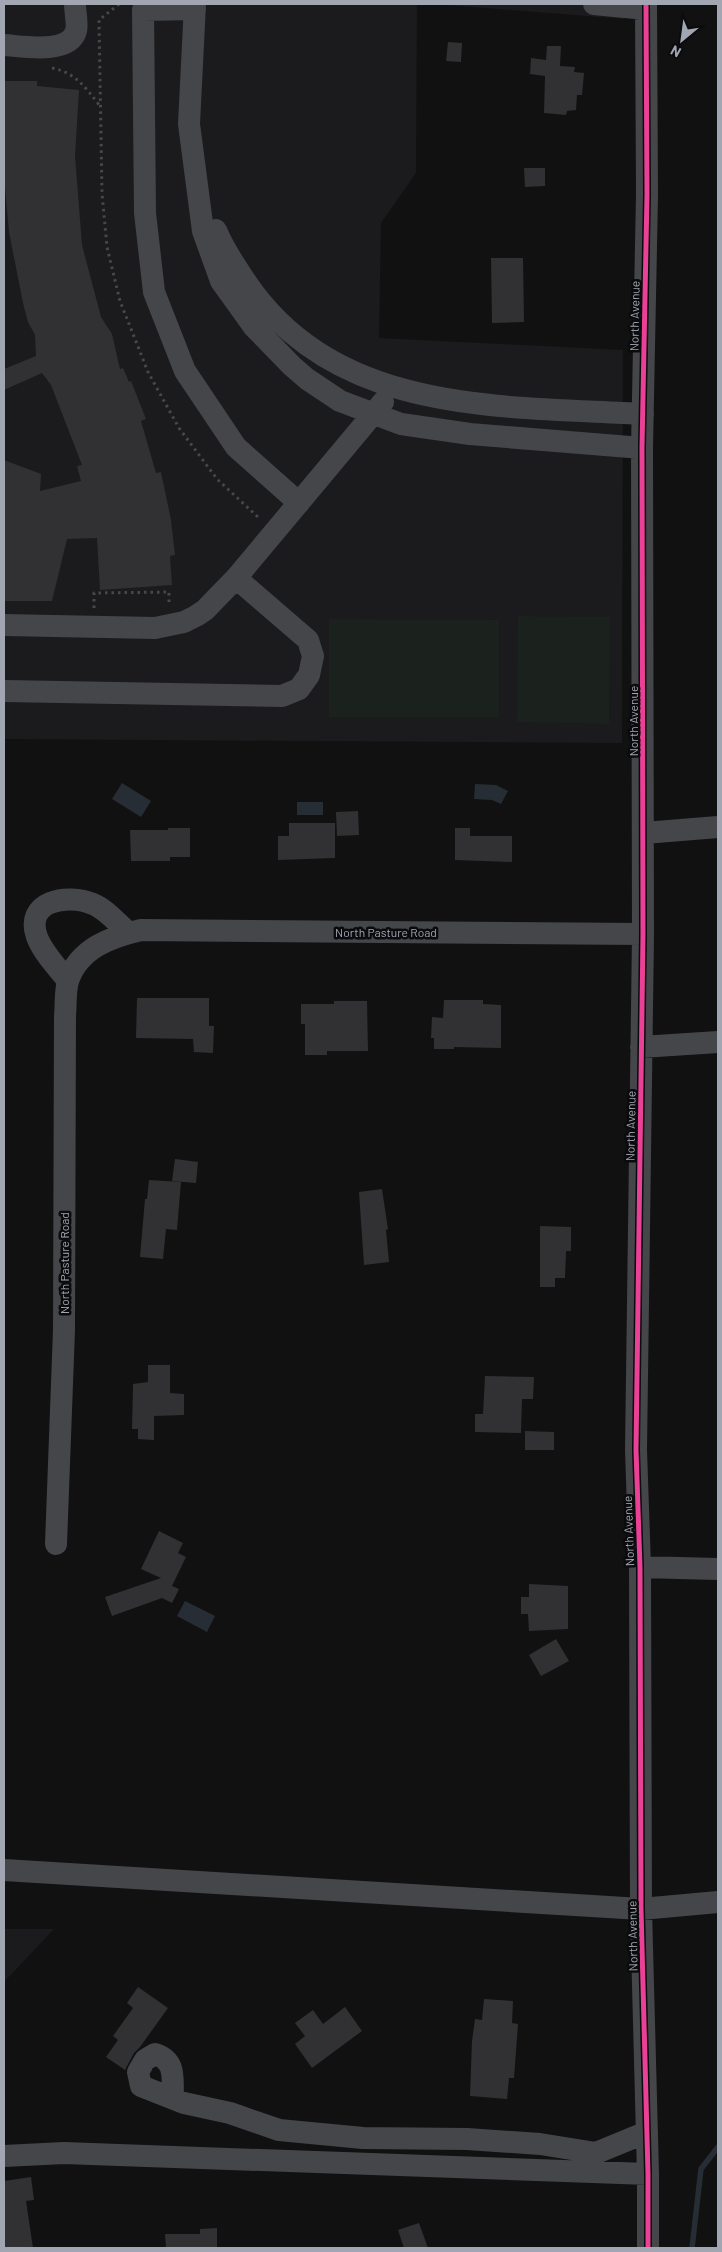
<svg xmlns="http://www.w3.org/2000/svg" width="722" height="2252" viewBox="0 0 722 2252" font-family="Barlow,sans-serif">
<rect width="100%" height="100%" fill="#111"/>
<!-- built -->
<path fill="#1b1b1d" d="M4 4H417L416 173 381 223 379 338 623 350 622 743 4 739Z
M434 4H625L624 19Z
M4 1929H54L4 1982Z"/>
<!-- green -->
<path fill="#1b211c" d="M518 616 610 617 609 724 517 722Z
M329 619 499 620V717H329Z"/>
<!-- water -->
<path fill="#272d34" d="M122 783 151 801 141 817 112 799Z
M475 784 496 785 508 791 501 804 492 800 474 799Z
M297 802H323V815H297Z
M185 1601 215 1616 207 1632 177 1616Z"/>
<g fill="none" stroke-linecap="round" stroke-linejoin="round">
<!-- stream -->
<path stroke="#272d34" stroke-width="5.5" d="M692 2248 701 2169 718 2147"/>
</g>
<!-- building -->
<path fill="#313133" d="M448 42 462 43 461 62 446 61Z
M547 46H561L560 66 575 67 574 72 584 73 582 95H577L576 110 567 111 566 115 544 113 545 76 530 74 531 58 546 60Z
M4 81H37V86L79 90 75 156 82 245 101 317 112 334 120 369 123 368 129 382 131 381 146 419 141 421 156 473 161 472 171 520 175 555 170 556 172 585 100 590 97 538 67 539 52 601H4V460L41 474 40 491 81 481 77 466 82 465 51 385 42 373 4 390V369L36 356 35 335 28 322 23 303 9 232 4 176Z
M524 168H545V186L525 187Z
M491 258H523L524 322 492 323Z
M358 811 359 835 337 836 336 812Z
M289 823H335V858L278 860V836H289Z
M168 828H190V857H170V861H131L130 830H168Z
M455 828H470V836H512V862L455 860Z
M137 998H209V1026H214L213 1053 194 1052 193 1039 136 1038Z
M444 1000H483V1004L501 1005V1048L454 1047V1049H434V1038H431L432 1017 443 1018Z
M334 1001H367L368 1051H327V1055H305V1024H301V1004H334Z
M175 1159 198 1162 196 1183 172 1181Z
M149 1180 181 1182 177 1230 166 1229 163 1259 140 1257 145 1199H147Z
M382 1189 388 1229 386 1230 389 1262 364 1265 359 1192Z
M540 1226 571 1227V1251H566L565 1278H555V1287H540Z
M148 1365H170V1393L184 1394V1415L154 1416V1440L138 1439V1429H132L133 1384 148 1382Z
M485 1376 534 1377 533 1399H522L521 1433 475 1432V1414H483Z
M525 1431 554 1432V1450H525Z
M159 1531 183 1543 178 1553 186 1557 172 1586 179 1589 172 1603 162 1598 112 1616 105 1597 161 1578 141 1569Z
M529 1584 568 1586V1629L529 1631 528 1614H521V1597H529Z
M556 1639 569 1661 541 1676 529 1655Z
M138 1987 168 2008 140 2047 134 2053 125 2070 106 2057 118 2040 113 2036 133 2008 127 2003Z
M484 1999 513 2001 512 2023 518 2024 514 2078H509L507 2099 470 2096 472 2041 475 2019 482 2020Z
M345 2007 362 2031 312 2068 295 2044 305 2036 295 2023 313 2010 323 2024Z
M31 2177 34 2200 26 2201 33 2248H4V2181Z
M419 2223 428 2248H404L398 2230Z
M217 2228V2248H166L165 2234H200V2229Z"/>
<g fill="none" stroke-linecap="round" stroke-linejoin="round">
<!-- path -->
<path stroke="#47484b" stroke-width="3" stroke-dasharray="2.5 4" stroke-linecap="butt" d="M119 4 99 20 102 193 107 247 120 301 148 372 179 428 217 479 259 518 258 520
M52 68C76 73 85 87 100 106
M94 608V593L169 592V605"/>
<!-- minor -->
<path stroke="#45464a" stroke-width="22" d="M195 4 189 124 203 231 221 281 254 327 292 366 307 379 340 401 401 424 470 434 642 448
M594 4 646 9
M646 4 647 195 642 448 643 934 636 1450 640 1567 641 1909 648 2174V2248
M195 9 143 10 145 213 154 292 185 371 236 447 299 503
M4 45C22 46 69 55 76 31 78 24 75 12 75 4
M216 230C224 250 235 265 246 282 336 415 501 406 643 414
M4 625 155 628 184 622 196 616 205 610 236 578 383 402
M4 691 282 696 299 689 309 675 313 656 308 640 236 578
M644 833 718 827
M68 981C58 968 43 953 37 937 24 901 67 893 93 904 106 909 118 924 129 933
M641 1047 718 1042
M56 1544 64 1330 65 1016C66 1005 65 991 68 981 79 948 111 937 141 930L643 934
M640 1567 718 1569
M4 1870 641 1909 718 1902
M173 2099C172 2079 177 2061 155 2054L145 2060 138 2072 141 2086 184 2103 230 2113 279 2130 363 2138 467 2139 540 2144 596 2153 647 2132
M4 2156 64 2153 648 2174"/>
<!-- cycleway casing -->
<g stroke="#0b0b0d" stroke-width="8">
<path id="cycleway" d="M646 4 647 195 642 448 643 934 636 1450 640 1567 641 1909 648 2174V2248"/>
</g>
<!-- cycleway -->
<use href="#cycleway" stroke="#ea4096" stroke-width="5"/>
</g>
<g text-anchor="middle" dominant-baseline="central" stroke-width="5" stroke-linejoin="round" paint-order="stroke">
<!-- street labels -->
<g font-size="12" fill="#a2a6b2" stroke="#0b0b0d">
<text transform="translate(634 316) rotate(-89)">North Avenue</text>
<text transform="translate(633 721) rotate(-90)">North Avenue</text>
<text x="386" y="932">North Pasture Road</text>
<text transform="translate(630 1126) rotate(-89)">North Avenue</text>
<text transform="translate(64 1263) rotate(-90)">North Pasture Road</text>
<text transform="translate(628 1531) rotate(-92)">North Avenue</text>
<text transform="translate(632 1936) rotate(-91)">North Avenue</text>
</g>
</g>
<!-- border -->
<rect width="722" height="2252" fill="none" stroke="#a2a6b2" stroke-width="10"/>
<!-- north arrow -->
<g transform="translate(682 40) rotate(209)" stroke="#0b0b0d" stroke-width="4" paint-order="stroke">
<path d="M0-4L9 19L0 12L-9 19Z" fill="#a2a6b2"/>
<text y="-8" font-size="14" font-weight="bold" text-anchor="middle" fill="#a2a6b2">N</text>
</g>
</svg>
